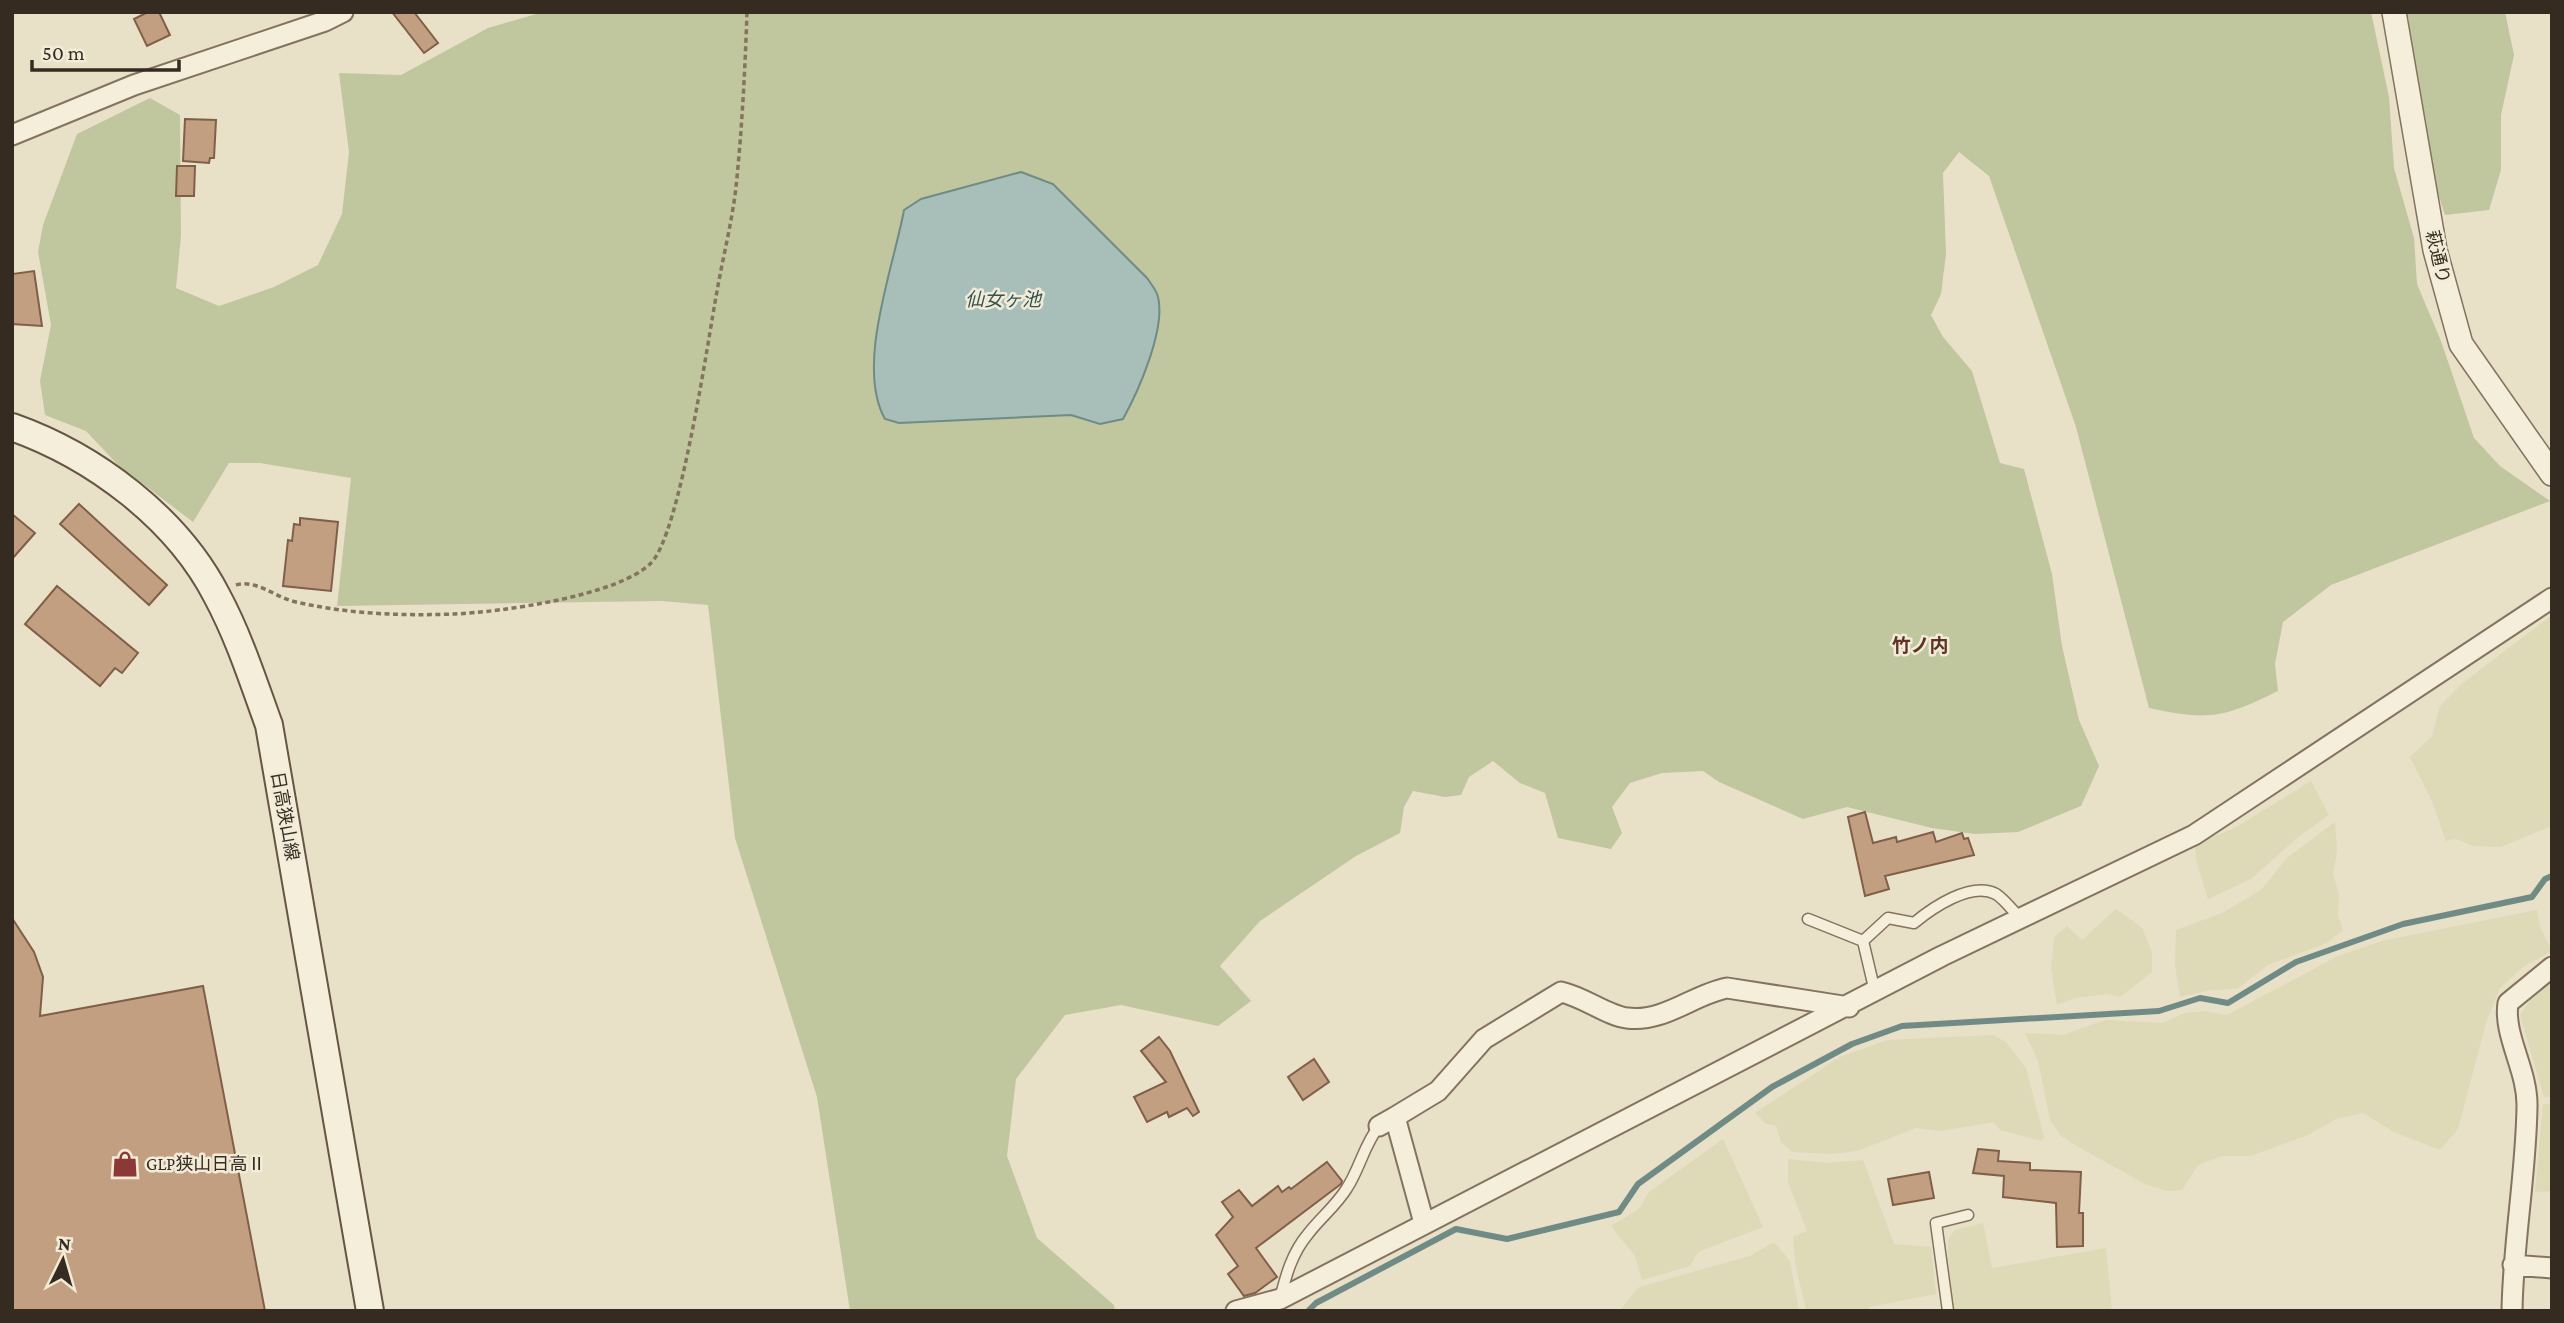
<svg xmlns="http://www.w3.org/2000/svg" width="2564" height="1323" viewBox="0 0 2564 1323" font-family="'Crimson Pro','Noto Sans JP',serif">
<rect width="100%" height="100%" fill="#e9e0c8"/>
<!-- farmland -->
<path fill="#ded9b6" d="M2552 615V826L2501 847 2473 846 2456 839 2446 841 2431 799 2410 757 2432 736 2440 706 2463 683Z
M2311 781 2329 815 2297 838 2251 879 2208 899 2196 860 2195 844 2233 829Z
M2335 822 2337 851 2333 875 2339 893 2338 916 2343 930 2327 943 2268 965 2237 989 2211 990 2180 997 2175 965 2176 930 2222 913 2261 890 2287 858Z
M2116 909 2142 928 2152 952V972L2120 997 2107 994 2075 998 2057 1005 2051 969 2054 937 2067 926 2082 940Z
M2537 910 2540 927 2552 951 2523 967 2500 988 2486 1023 2458 1129 2440 1150 2394 1132 2363 1113 2336 1119 2308 1135 2251 1156H2222L2198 1165 2182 1190 2167 1191 2145 1184 2082 1149 2061 1136 2050 1120 2038 1061 2025 1033 2063 1035 2105 1020 2162 1023 2185 1013 2205 1011 2227 1015 2338 956 2382 941Z
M2552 979V1097H2544L2520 1015 2532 997Z
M1993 1035 2006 1042 2026 1068 2044 1137 2041 1141 2000 1130 1994 1122 1940 1131 1916 1128 1857 1151 1832 1154 1792 1152 1781 1142 1776 1126 1765 1123 1755 1113 1840 1057 1887 1040Z
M2543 1104H2552V1191L2535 1192Z
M1723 1139 1763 1227 1698 1252 1690 1266 1642 1280 1635 1256 1611 1226 1639 1209 1649 1192Z
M1788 1159 1827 1163 1863 1160 1894 1244 1931 1247 1936 1294 1869 1307 1870 1311H1806L1795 1262 1793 1237 1807 1231 1788 1182Z
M1983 1223 1992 1268 2106 1248 2112 1311H1955L1948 1260V1239L1955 1230Z
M1774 1242 1790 1261 1799 1311H1619L1639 1287 1750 1256Z"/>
<!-- green -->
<path fill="#c0c69d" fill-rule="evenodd" d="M543 12H2371L2389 97 2394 168 2414 238 2417 284 2441 341 2474 438 2500 466 2550 501 2331 585 2283 622 2275 664 2278 691C2223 718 2209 721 2149 708L2076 427 1989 176 1959 152 1943 173 1946 254 1941 294 1931 315 1943 337 1972 371 2000 463 2024 469 2052 574 2062 646 2079 720 2099 766 2081 806 2018 832 1975 834 1932 828 1847 807 1803 819 1719 782 1703 771 1662 773 1630 783 1612 807 1622 833 1611 849 1558 838 1545 793 1520 783 1493 761 1469 777 1461 795 1445 797 1413 791 1404 807 1400 833 1356 856 1260 921 1220 966 1251 1001 1218 1026 1121 1005 1065 1015 1016 1079 1007 1156 1037 1238 1114 1305 1115 1311H850L817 1097 735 838 708 605 661 601 337 606 351 478 260 463H229L193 522 118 465 86 431 45 415 40 381 51 325 38 252 43 225 77 134 150 98 180 115 181 236 176 288 219 306 274 287 318 265 342 214 349 152 339 73 401 75 488 28ZM1053 184 1147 278C1151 284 1157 291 1158 297 1166 329 1138 391 1123 419L1100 424 1071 415 899 423 885 419 904 210Z
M2405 12H2505L2514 55 2501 115V170L2489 210 2445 215 2431 172 2426 120 2406 45 2409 19Z"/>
<!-- water -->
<path fill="#a8beb8" stroke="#708b85" stroke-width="2" d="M1021 172 1053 184 1147 278C1151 284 1157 291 1158 297 1166 329 1138 392 1123 419L1100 424 1071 415 899 423 885 419C855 366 894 266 904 210L921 199Z"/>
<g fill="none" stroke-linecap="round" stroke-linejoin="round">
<!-- stream -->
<path stroke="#708b85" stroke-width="6" d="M1308 1311 1316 1303 1456 1229 1507 1239 1619 1212 1638 1184 1772 1087 1852 1044 1902 1026 2159 1011 2200 998 2228 1003 2296 962 2403 924 2532 897 2545 879 2552 876"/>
</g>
<!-- building -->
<path fill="#c39f82" stroke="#805f48" stroke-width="2" d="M148 12H159L170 35 147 46 134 19Z
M392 12H414L438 43 424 53Z
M185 119 216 120 214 158H210L209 163 183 161Z
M177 166H195L194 196H176Z
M34 271 42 326 12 324V274Z
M79 504 167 585 149 605 60 524Z
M12 514 35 533 12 559Z
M300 518 338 522 331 591 283 586 288 540 292 541 294 524 300 525Z
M57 586 138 653 122 673 115 668 100 686 25 624Z
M1865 812 1873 843 1896 837 1897 842 1933 832 1936 842 1962 833 1964 839 1968 838 1974 855 1885 876 1889 889 1865 896 1848 817Z
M12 918 34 952 43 977 40 1016 203 986 265 1311H12Z
M1159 1037 1170 1051 1199 1112 1193 1116 1187 1108 1169 1117 1167 1112 1147 1122 1134 1097 1166 1082 1141 1051Z
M1314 1059 1329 1082 1303 1100 1288 1077Z
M1978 1149 1999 1151 1998 1161 2030 1163V1170L2081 1172 2079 1213H2083V1246L2057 1247 2056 1203 2003 1197 2004 1176 1973 1173Z
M1327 1162 1342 1181 1341 1184 1256 1248 1277 1277 1255 1293 1244 1296 1228 1274 1238 1266 1216 1235 1233 1217 1222 1202 1239 1190 1252 1206 1278 1186 1282 1192 1289 1187 1291 1189Z
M1929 1172 1934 1198 1893 1205 1888 1179Z"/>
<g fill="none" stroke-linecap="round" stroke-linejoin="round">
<!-- service casing -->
<g stroke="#83735f" stroke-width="13">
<path id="service" d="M1808 919 1863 941
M1875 992 1863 941 1888 918 1914 923C1932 908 1971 881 1996 894 2004 899 2013 911 2020 918
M1280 1299C1286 1275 1292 1253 1308 1234 1320 1218 1336 1206 1347 1188 1360 1168 1364 1145 1379 1126
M1948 1311 1936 1223 1968 1215"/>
</g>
<!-- minor casing -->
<g stroke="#83735f" stroke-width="23">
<path id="minor" d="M12 135 134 85 325 21 343 12
M1379 1126 1395 1117
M1424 1223 1395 1117 1438 1091 1484 1039 1561 992C1584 997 1608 1016 1627 1018 1664 1023 1694 994 1727 988L1849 1007
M2513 1265 2552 1268
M1236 1311 1280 1299 1942 956 2194 835 2552 598
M2512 1311C2513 1243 2526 1175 2527 1107 2528 1070 2503 1036 2508 1003L2552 967"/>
</g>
<!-- tertiary casing -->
<g stroke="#83735f" stroke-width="26">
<path id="tertiary" d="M2394 12 2435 250 2461 344 2552 474"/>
</g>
<!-- secondary casing -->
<g stroke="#655542" stroke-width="30">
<path id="secondary" d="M12 427C94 456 177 518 217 596 239 637 253 681 269 725L370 1311"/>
</g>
<!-- path -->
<path stroke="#83735f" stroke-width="3.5" stroke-dasharray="5 3.5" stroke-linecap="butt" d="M236 585C257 579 276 598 296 602 350 614 399 616 454 614 501 612 618 596 651 563 680 534 708 340 717 291 723 257 732 222 736 187 742 129 745 71 747 12"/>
<!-- service -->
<use href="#service" stroke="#f5eeda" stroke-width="10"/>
<!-- minor -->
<use href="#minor" stroke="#f5eeda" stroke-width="19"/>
<!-- tertiary -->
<use href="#tertiary" stroke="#f5eeda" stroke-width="23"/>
<!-- secondary -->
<use href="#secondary" stroke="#f5eeda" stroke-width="26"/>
</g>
<!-- icons -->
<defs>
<g id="shop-bare" transform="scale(2.1)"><path d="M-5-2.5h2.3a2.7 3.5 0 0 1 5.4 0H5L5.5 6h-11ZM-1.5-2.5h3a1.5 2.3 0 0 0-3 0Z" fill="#8b3836" stroke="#f2ebd7" stroke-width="2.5" paint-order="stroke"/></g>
</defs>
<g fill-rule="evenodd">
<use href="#shop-bare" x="125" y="1164"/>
</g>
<g text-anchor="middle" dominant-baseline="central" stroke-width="5" stroke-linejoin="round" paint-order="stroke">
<!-- street labels -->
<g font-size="18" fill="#352b21" stroke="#f2ebd7">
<text transform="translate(2438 257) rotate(77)">萩通り</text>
<text transform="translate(285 816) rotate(80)">日高狭山線</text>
</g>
<!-- poi labels -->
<g font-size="18" fill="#352b21" stroke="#f2ebd7" text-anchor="start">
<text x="146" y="1164">GLP狭山日高Ⅱ</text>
</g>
<!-- water labels -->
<g font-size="19" font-style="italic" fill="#325352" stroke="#f2ebd7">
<text x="1003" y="299">仙女ヶ池</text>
</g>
<!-- neighbourhood labels -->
<g font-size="19" font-weight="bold" fill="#5d3325" stroke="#f2ebd7">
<text x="1920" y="645">竹ノ内</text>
</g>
</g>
<!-- border -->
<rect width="2564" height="1323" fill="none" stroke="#352b21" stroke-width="28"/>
<!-- north arrow -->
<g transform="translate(63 1260) rotate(5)" stroke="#f2ebd7" stroke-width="5" paint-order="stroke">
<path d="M0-5L12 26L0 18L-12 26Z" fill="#352b21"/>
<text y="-10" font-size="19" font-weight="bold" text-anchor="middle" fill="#352b21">N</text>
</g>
<!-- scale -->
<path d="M32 60v10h147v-10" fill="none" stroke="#352b21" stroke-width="3.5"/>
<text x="42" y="60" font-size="21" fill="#352b21" stroke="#f2ebd7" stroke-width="5" paint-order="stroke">50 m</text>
</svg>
